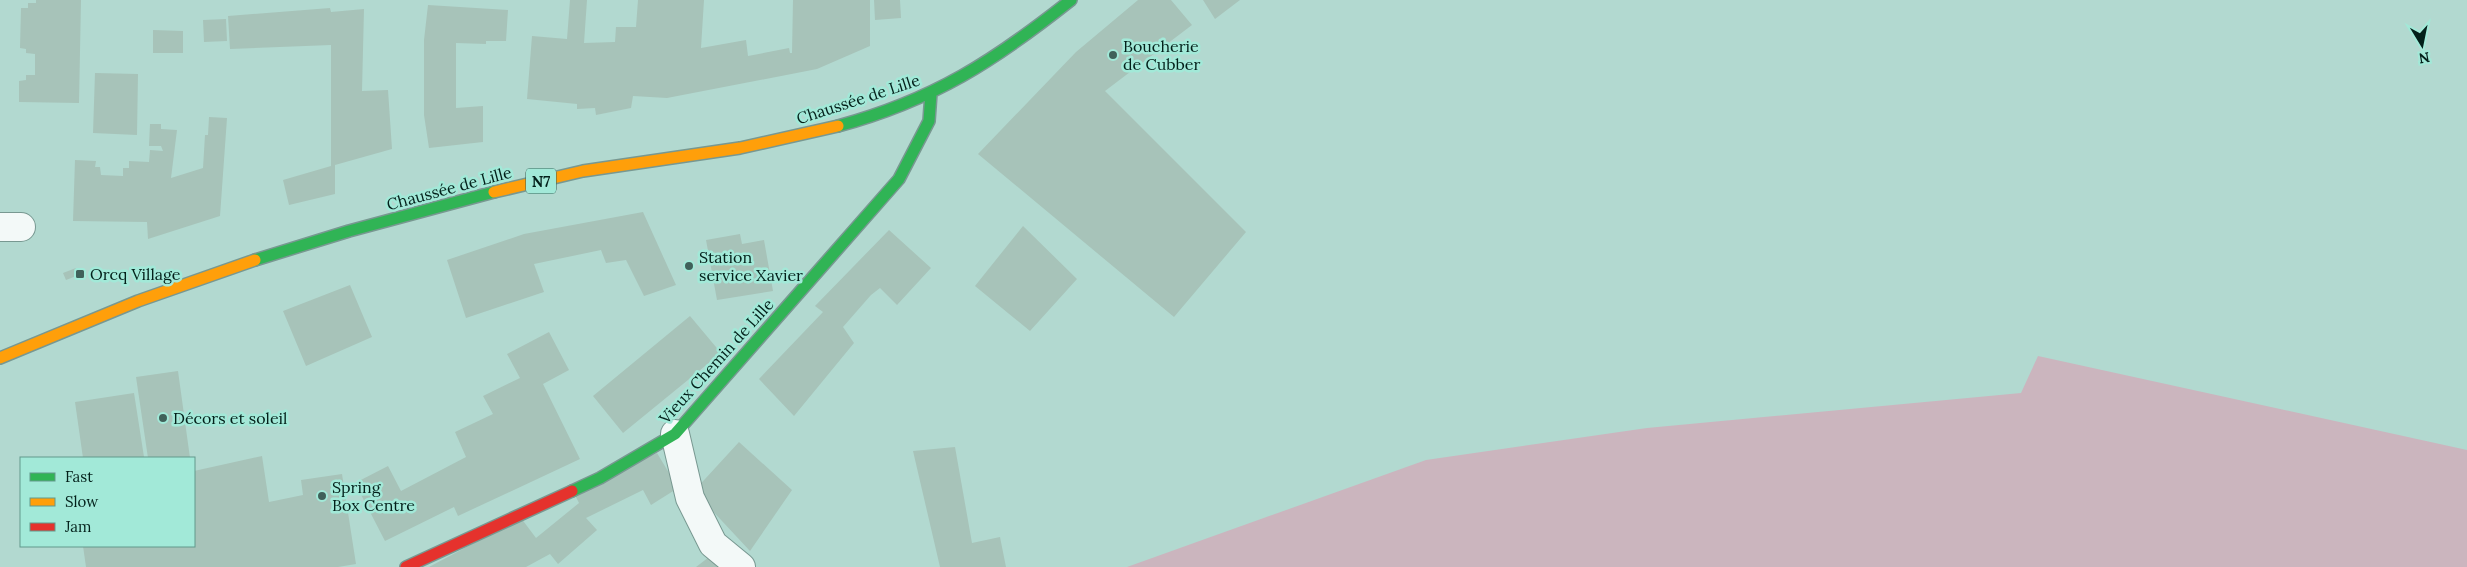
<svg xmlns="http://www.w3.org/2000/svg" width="2467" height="567" viewBox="0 0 2467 567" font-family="Lora,serif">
<rect width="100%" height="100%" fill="#b2d9d0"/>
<!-- green -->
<path fill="#cbb5be" d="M2038 356 2467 450V567H1127L1426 460 1647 428 2021 393Z"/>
<!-- building -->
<path fill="#a7c3b9" d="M36 0H81L79 103 19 102V81L26 80V75H35V54L26 53V49L20 48 21 8H28V3H36Z
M570 0H587L584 43 615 42 616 27H636L638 0H704L701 48 746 40 748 56 789 48 790 53H792L793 0H870V46L817 69 667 98 633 96 631 108 596 115 595 108 577 109V104L527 99 532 36 567 39Z
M874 0H900L901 18 875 20Z
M1138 0H1171L1192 25 1105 91 1246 232 1174 317 978 154 1076 52Z
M1203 0H1240L1215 19Z
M428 5 508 10 506 41H486V44L456 43V108L483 106V142L429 148 424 115V40Z
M330 8 331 12 364 9 362 91 388 90 392 149 335 165V194L289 205 283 180 331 166V45L230 49 228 16Z
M226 19 227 41 204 42 203 20Z
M153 30 183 31V53H153Z
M95 73 138 74 137 135 93 133Z
M209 117 227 118 220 216 148 239 147 222 73 221 75 160 96 161 95 167H100L101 175 123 176V168H129V161L149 162 150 150 163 151 161 146H149L150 124H161V129L177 130 171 178 203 168 205 135H208Z
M643 212 676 285 644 296 626 260 606 263 601 250 534 264 544 292 466 318 447 260 524 234Z
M1023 226 1077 279 1030 331 975 286Z
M889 230 931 268 897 305 880 288 871 295 843 327 854 343 794 416 759 379 823 312 815 306Z
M740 234 742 244 764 240 773 291 717 300 706 240Z
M76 268 79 275 66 280 63 273Z
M350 285 372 337 306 366 283 311Z
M690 316 721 353 623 433 593 396Z
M549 332 569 370 543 384 580 459 458 516 454 507 385 541 355 483 388 466 401 491 466 457 455 432 493 414 483 396 520 378 507 354Z
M178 371 190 458H148L136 377Z
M134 393 144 457 83 458 75 402Z
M739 442 792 490 750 551 694 491Z
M955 447 972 543 1000 537 1006 567H940L913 451Z
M657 453 678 488 651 505 643 490 586 518 597 530 558 564 550 554 526 567H429L521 518 536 538 579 503 574 493Z
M262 456 269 502 303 495 301 480 342 474 356 564 338 567H86L83 546H194V471Z
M713 554 728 567H696Z"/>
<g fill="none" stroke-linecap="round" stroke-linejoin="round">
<!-- street casing -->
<g stroke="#789891" stroke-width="30">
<path id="street" d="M0 227H21
M675 434 690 498 713 544 741 567"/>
</g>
<!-- fast casing -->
<g stroke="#789891" stroke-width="14">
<path id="fast" d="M838 126C934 100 994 61 1071 0
M255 260 349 231 494 192
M572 491 600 478 675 434 899 179 929 121 931 93"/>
</g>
<!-- slow casing -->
<g stroke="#789891" stroke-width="14">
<path id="slow" d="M494 192 583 171 740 148 838 126
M0 358 138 301 255 260"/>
</g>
<!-- jam casing -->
<g stroke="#789891" stroke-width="14">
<path id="jam" d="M406 567 572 491"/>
</g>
<!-- street -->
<use href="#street" stroke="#f3f9f8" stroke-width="28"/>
<!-- fast -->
<use href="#fast" stroke="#30b455" stroke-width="11"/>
<!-- slow -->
<use href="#slow" stroke="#ff9f0a" stroke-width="11"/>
<!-- jam -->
<use href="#jam" stroke="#e5322d" stroke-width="11"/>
</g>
<!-- markers -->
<g fill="#40615a" stroke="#a2e9d8" stroke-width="2">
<circle cx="1113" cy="55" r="5"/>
<circle cx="689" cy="266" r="5"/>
<rect x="75" y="269" width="10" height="10" rx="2.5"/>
<circle cx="163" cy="418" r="5"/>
<circle cx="322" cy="496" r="5"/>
</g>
<g text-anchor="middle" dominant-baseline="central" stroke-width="5" stroke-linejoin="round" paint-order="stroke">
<!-- shield labels -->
<rect fill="#a2e9d8" stroke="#335c53" stroke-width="1" x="526" y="168.5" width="30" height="25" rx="4"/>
<g font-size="15" font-weight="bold" fill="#03201a">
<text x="541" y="181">N7</text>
</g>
<!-- poi labels -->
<g font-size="16" fill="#03201a" stroke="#a2e9d8" text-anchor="start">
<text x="1123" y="46">Boucherie<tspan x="1123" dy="18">de Cubber</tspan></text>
<text x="699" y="257">Station<tspan x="699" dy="18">service Xavier</tspan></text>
<text x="90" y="274">Orcq Village</text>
<text x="173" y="418">Décors et soleil</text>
<text x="332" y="487">Spring<tspan x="332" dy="18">Box Centre</tspan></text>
</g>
<!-- street labels -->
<g font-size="16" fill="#03201a" stroke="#a2e9d8">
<text transform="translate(858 99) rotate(-18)">Chaussée de Lille</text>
<text transform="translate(449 188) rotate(-15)">Chaussée de Lille</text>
<text transform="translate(716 361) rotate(-48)">Vieux Chemin de Lille</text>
</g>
</g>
<!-- legend -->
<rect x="20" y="457" width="175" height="90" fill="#a2e9d8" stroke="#62998c"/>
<rect x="30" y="473" width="25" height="8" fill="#30b455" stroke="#62998c"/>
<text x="65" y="482" font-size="15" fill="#03201a">Fast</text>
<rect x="30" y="498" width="25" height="8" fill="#ff9f0a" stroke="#62998c"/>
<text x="65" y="507" font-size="15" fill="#03201a">Slow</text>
<rect x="30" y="523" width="25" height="8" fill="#e5322d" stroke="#62998c"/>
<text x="65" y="532" font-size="15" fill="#03201a">Jam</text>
<!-- north arrow -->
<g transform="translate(2422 45) rotate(170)" stroke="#a2e9d8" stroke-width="4" paint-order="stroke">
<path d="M0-4L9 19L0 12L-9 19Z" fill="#03201a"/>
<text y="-8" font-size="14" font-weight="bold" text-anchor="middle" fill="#03201a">N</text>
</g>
</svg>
